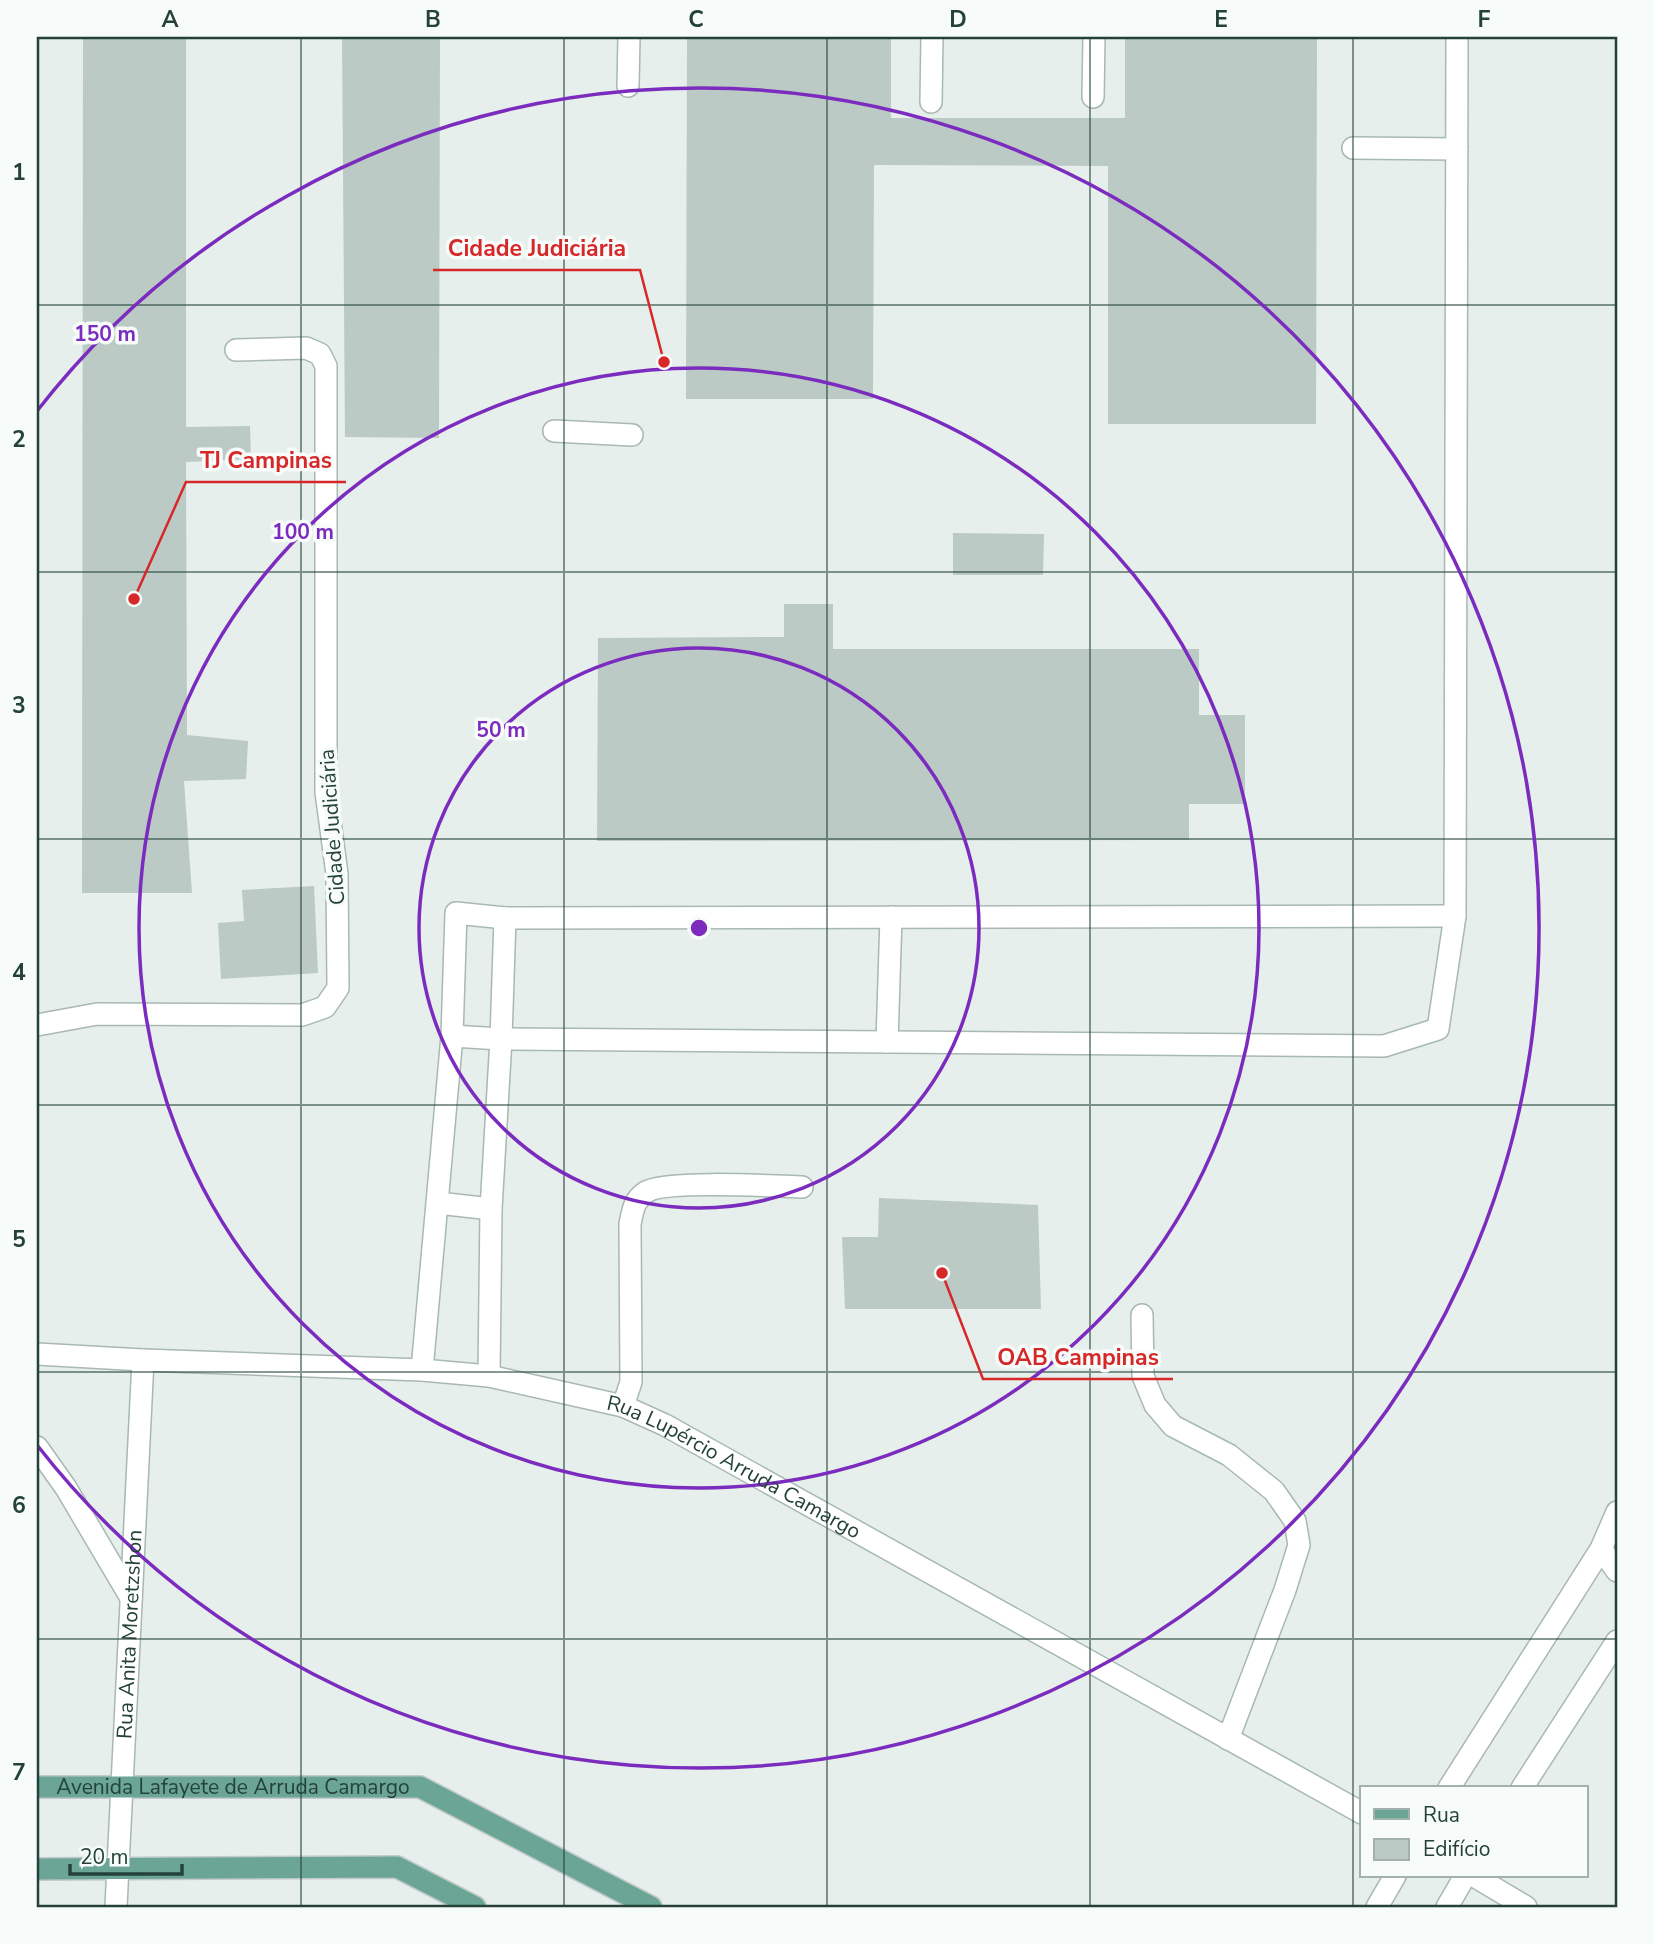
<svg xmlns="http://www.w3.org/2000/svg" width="1654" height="1944" viewBox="0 0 1654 1944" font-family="'Nunito Sans',sans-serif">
<rect width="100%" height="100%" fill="#e6efeb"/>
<!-- building -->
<path fill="#bbcac4" d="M83 37H186V427L250 426 251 459 186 462 187 735 248 741 246 779 184 781 192 893H82Z
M342 37H440L439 438 345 437Z
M687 37H891V118H1125V37H1317L1316 424H1108V166L874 165 873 399H686Z
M953 533 1044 534 1043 575H953Z
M784 604H833V649H1199V715H1245V804H1189V840L597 841 598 638 784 637Z
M314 886 318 973 221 979 218 923 244 921 242 890Z
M879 1198 1038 1205 1041 1309H845L842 1237H878Z"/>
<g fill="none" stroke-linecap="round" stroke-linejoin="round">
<!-- minor casing -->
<g stroke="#a8b8b2" stroke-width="24">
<g id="minor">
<path d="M628 86 629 37"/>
<path d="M1093 97 1094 37"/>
<path d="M931 102 932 37"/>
<path d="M1353 148 1457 149"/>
<path d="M554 431 632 435"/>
<path d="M37 1025 97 1014 302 1015 325 1007 338 988 337 874 326 792V366L320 354 306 348 236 350"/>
<path d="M452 1036 501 1039 1384 1046 1438 1029 1455 916 1457 37"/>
<path d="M887 1042 891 917"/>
<path d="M438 1203 491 1209"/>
<path d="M1142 1315 1143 1376 1155 1405 1173 1426 1229 1455 1274 1491 1295 1521 1299 1545 1285 1590 1228 1739"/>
<path id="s1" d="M37 1354 143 1360 422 1370 489 1376 623 1406 665 1425 1362 1813"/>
<path d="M422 1370 452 1036 456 913 505 918 1455 916"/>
<path d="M489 1376 491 1209 501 1039 505 918"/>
<path d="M623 1406 631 1382 630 1224C633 1209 634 1200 646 1192 664 1180 775 1186 802 1187"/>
<path d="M37 1447 66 1488 131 1598"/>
<path d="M1601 1549 1617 1571"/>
<path d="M1449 1788 1601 1549 1617 1512"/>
<path d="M1522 1788 1617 1641"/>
<path d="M1474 1876 1526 1907"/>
<path id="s2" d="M116 1907 143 1360"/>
<path d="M1377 1907 1395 1876"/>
<path d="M1447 1907 1465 1876"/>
</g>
</g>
<!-- major casing -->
<g stroke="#c2cac8" stroke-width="24">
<g id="major">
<path id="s3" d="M37 1787H420L651 1907"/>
<path d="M37 1869 397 1867 475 1907"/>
</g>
</g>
<!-- minor -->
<use href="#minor" stroke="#fff" stroke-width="21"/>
<!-- major -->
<use href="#major" stroke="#6aa596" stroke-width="21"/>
</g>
<!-- grid -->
<path fill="none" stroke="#24423a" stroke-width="2" stroke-opacity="0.55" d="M301 37V1907M564 37V1907M827 37V1907M1090 37V1907M1353 37V1907M37 305H1617M37 572H1617M37 839H1617M37 1105H1617M37 1372H1617M37 1639H1617"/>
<!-- distance rings -->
<g fill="none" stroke="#7b2cbf" stroke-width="3.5">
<circle cx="699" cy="928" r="280"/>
<circle cx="699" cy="928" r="560"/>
<path d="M37 411A840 840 0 1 1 37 1445"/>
</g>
<g text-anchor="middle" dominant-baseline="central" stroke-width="7" stroke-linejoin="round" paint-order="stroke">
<!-- street labels -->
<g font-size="21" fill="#24423a" stroke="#f7fbf9">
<text transform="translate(332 827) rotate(-94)">Cidade Judiciária</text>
<text stroke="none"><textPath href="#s1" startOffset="716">Rua Lupércio Arruda Camargo</textPath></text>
<text stroke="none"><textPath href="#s2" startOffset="273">Rua Anita Moretzshon</textPath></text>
<text stroke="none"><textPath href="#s3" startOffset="196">Avenida Lafayete de Arruda Camargo</textPath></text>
</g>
</g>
<circle cx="699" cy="928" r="10" fill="#7b2cbf" stroke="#f7fbf9" stroke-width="3.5"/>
<g font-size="21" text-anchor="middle" font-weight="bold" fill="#7b2cbf" stroke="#f7fbf9" stroke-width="7" stroke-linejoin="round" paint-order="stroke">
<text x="105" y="341">150 m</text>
<text x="303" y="539">100 m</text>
<text x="501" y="737">50 m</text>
</g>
<!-- callouts -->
<path fill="none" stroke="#d62828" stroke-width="2.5" d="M664 362L640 270H433M134 599L186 482H346M942 1273L983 1379H1173"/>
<g fill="#d62828" stroke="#f7fbf9" stroke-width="2.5">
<circle cx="664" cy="362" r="7"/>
<circle cx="134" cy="599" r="7"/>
<circle cx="942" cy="1273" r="7"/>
</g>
<g font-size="23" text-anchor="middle" font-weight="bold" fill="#d62828" stroke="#f7fbf9" stroke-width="7" stroke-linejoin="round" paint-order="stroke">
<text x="537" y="256">Cidade Judiciária</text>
<text x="266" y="468">TJ Campinas</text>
<text x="1078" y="1365">OAB Campinas</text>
</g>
<!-- border -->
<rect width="1654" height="1944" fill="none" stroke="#f7fbf9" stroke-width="77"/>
<!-- legend -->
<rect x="1360" y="1786" width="228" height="91" fill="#f7fbf9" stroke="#a3b1ad" stroke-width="2"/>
<rect x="1374" y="1809" width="35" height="10" fill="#6aa596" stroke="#a3b1ad" stroke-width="2"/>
<text x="1423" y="1822" font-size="21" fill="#24423a">Rua</text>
<rect x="1374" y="1839" width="35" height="21" fill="#bbcac4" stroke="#a3b1ad" stroke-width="2"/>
<text x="1423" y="1856" font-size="21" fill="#24423a">Edifício</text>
<!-- scale -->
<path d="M70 1864v10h112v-10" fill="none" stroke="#24423a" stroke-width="3.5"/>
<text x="80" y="1864" font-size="21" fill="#24423a" stroke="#f7fbf9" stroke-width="5" paint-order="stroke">20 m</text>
<rect x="38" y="38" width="1578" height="1868" fill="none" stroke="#24423a" stroke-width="2.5"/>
<g font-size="23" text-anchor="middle" font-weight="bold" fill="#24423a">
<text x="170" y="27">A</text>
<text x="433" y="27">B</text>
<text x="696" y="27">C</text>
<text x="958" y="27">D</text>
<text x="1221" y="27">E</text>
<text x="1484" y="27">F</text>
<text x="19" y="180">1</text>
<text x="19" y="447">2</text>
<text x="19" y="713">3</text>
<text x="19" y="980">4</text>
<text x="19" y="1247">5</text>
<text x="19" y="1513">6</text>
<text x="19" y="1780">7</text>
</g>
</svg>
